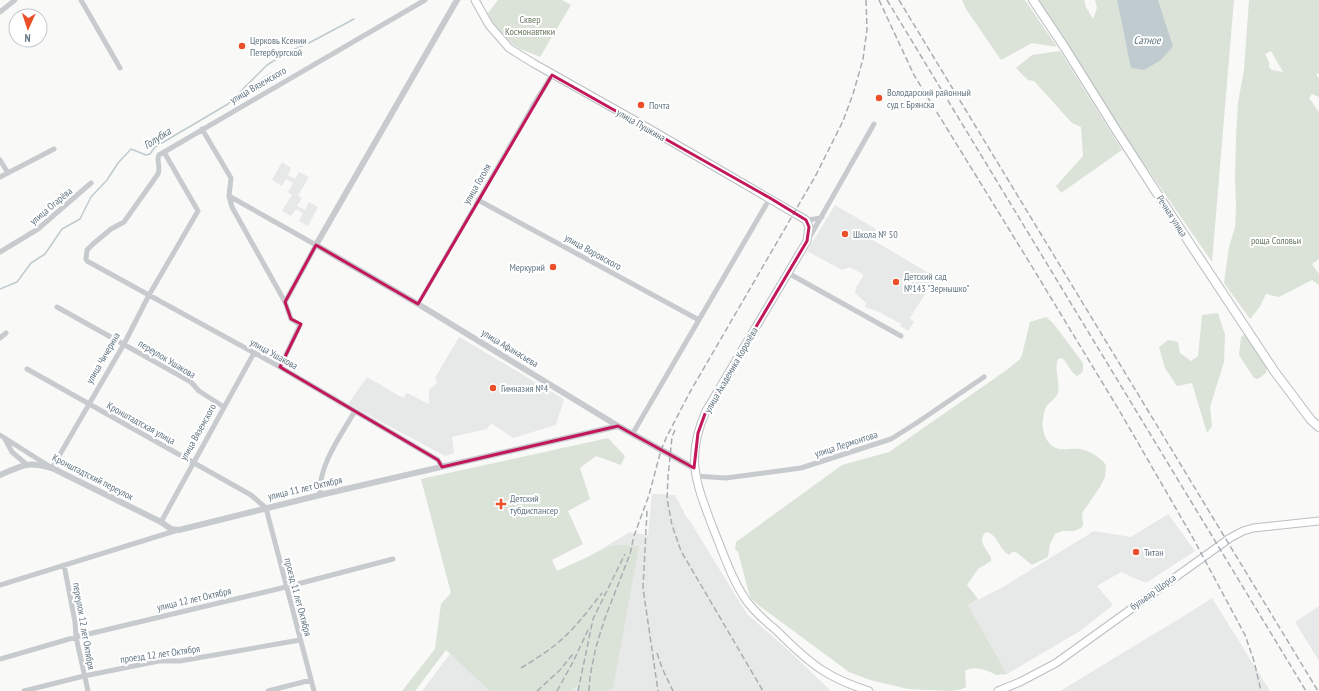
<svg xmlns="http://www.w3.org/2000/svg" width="1319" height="691" viewBox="0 0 1319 691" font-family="'PT Sans Narrow',sans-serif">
<rect width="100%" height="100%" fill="#f9f9f7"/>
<!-- built -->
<path fill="#e7e8e8" d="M271 72 277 81 256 92 251 85Z
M282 162 291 168 288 175 295 179 299 172 309 177 298 196 302 198 297 206 305 210 309 202 318 207 308 226 299 221 303 213 296 209 291 216 282 211 292 195 288 192 293 183 286 179 282 186 272 180Z
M835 205 876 229 871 239 934 276 935 278 910 318 914 322 908 331 900 326 901 324 877 311 865 307 866 303 855 293 856 287 863 277V274L849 267 842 270 807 251Z
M459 337 564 399 556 425 513 438 491 423 487 429 452 437 454 453 445 456 348 404 367 377 403 398 407 393 429 404V390L437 383 435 378Z
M652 494 675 495 687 518H688L747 614 787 649 831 691H422L471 626 630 532 648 535Z
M1168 514 1195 551 1146 583 1121 572 1097 586 1113 605 1080 631 1007 674 968 605 1003 587 1094 531 1131 537Z
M1212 598 1270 691H1060L1192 611Z
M1319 606V661L1295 622Z"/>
<!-- green -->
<path fill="#dbe2d8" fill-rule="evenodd" d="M498 0H562L571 5 540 57C532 53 523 51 517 47 507 41 492 24 488 13Z
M962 0H1025L1057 47 1032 43 1001 60 966 9Z
M1035 0H1084L1086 7 1093 19 1097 8 1095 0H1117L1126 43 1173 46 1158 0H1234L1212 262 1122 132Z
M1249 0H1319V74L1316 73 1319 79V97L1312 94 1309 98 1319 112V259L1312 264 1319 274V285L1312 280 1279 297 1266 294 1259 308 1250 319 1224 283 1229 247 1235 227 1236 206 1235 178 1236 137 1238 103 1244 70ZM1271 51 1283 72 1272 70 1269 67V62L1265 54Z
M1060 51 1122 150 1061 193 1056 186 1083 156 1081 127 1072 123 1034 81 1028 80 1016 68 1032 55Z
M1218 313 1225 335 1224 362 1210 407 1212 426 1207 433 1192 383 1177 386 1165 368 1159 347 1168 340 1178 342 1180 353 1191 361 1198 356 1202 315Z
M1046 317 1053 323 1083 363V371L1080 374 1077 376C1070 372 1068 363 1062 358L1058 359C1054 370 1060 381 1058 393 1056 399 1049 402 1046 407 1044 410 1044 415 1043 419 1041 430 1046 446 1059 449 1065 450 1073 448 1080 449 1090 451 1100 457 1106 465L1105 477 1100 487 1082 513 1083 525 1081 528 1074 531H1062L1055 534 1050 544 1048 557 1032 565 1016 552H1012L1009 555C998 548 998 534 986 532 977 539 986 550 991 557V561L978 569 967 585 978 599 968 605 1007 674 996 675C988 670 973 665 965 671L966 687 962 689 951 691 908 689 870 680 849 672 757 604 750 597 738 552 735 549 736 542 842 465 889 452 1008 369 1020 359 1022 355 1030 322Z
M1244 335H1247L1267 367 1266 373 1258 379 1254 378 1239 355 1241 337Z
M608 438 625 456 621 465 596 456 580 468 590 499 568 511 583 544 552 560 557 571 614 545 639 546 613 688 608 691H580L577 686 570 691H490L446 650 415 691H402L435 649 441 604 451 593 421 479Z"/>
<!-- water -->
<path fill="#bfcbcf" d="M1117 0H1158L1173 46 1161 60 1144 70 1131 68Z"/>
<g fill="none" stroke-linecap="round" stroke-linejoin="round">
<!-- stream -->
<path stroke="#bfcbcf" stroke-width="1.5" d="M0 289 17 282 31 263 45 254 62 229 80 219 91 197 107 180 118 163 131 149 146 155 150 154 155 147 228 104 267 65 288 52 309 43 354 19"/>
<!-- secondary casing -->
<g stroke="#b9bfc3" stroke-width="9">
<path id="secondary" d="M475 0 489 25 509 48 533 63 643 125 806 220 809 227 807 241 706 411C685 458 696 483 713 528 723 552 731 578 746 600 754 611 765 621 776 630 790 644 805 659 822 670 836 679 853 686 869 691
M998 691 1020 682 1056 663 1230 538 1243 531 1253 528 1319 521"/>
</g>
<!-- primary casing -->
<g stroke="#b8bdc0" stroke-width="10">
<path id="primary" d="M1033 0 1065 48 1118 133 1175 221 1275 372 1311 420 1319 427"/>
</g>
<!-- pedestrian -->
<path stroke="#c7cbce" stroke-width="4" d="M418 304 532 107"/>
<!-- minor -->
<path stroke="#c7cbce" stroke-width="5" d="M81 0 120 68
M425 0 159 155C156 161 161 167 158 174L124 222 111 229 93 244 87 250 86 259 87 261 280 367 438 460 442 467
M0 12 15 0
M532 107 552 75
M202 129 231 178 229 196 316 245 285 302 232 207 229 196
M0 160 8 173
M0 177 54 149
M478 200 699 320
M806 220 815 219 822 217
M808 240 874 124
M0 252 38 229 91 183
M788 273 901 336
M57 307 191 382 199 391 224 407
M0 338 6 333
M280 367 300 325 291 319 285 302
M27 369 251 495 266 508 314 691
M633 433 770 198
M0 435 52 468 124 344 149 295 198 211 164 152
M5 439 12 452 26 464
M695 476 726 478 801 468 891 439 915 424 984 377
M320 495C318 466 341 435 355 411
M161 522 254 353
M64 565 75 622 76 637 88 691
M0 585 178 530
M0 659 76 637 286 587 393 559
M24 691 84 676 159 661H180L300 640
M268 691 311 680"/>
<!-- tertiary -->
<path stroke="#c7cbce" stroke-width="6" d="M457 0 316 245 418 304 618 426 694 468
M0 475C24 465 26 461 52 468L161 522 171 529 179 530 320 495 618 426"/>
<!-- secondary -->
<use href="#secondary" stroke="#fff" stroke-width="7"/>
<!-- primary -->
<use href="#primary" stroke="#fff" stroke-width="8"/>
<!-- rail -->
<path stroke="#a7aeb3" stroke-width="1.5" stroke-dasharray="6 3" stroke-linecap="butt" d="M879 0 914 75 1031 265 1119 410 1193 538 1245 635 1254 661 1261 691
M887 0 1306 691
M899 0 1318 691
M675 430 672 437 668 477 667 499 672 525 681 551 763 691
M647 511 643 588 658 691
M657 653 662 668 673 691
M521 668C532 661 544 654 554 646 573 631 587 612 602 593
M537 691 560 670 573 654
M557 691 574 660 588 630
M578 691 593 619 625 554
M589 691 590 676 596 647 605 618 630 554 634 536 649 495 661 450 667 436 690 392 816 175 843 121 853 94 863 59 867 29 866 0"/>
</g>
<!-- marked area -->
<path fill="none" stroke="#c2185b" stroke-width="3" stroke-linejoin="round" d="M552 75 770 198 806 220 809 227 807 241 706 411 698 433 694 468 618 426 442 467 438 460 280 367 301 324 291 319 285 302 316 245 418 304Z"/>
<!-- markers -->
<g fill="#ea4f27" stroke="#fff" stroke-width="1.5">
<circle cx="242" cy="46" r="4"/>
<circle cx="879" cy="98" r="4"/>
<circle cx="641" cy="105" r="4"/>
<circle cx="845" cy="234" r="4"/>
<circle cx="553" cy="267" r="4"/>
<circle cx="896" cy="282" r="4"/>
<circle cx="493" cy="388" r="4"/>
<path d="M499 498h4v4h4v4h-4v4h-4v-4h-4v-4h4z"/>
<circle cx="1136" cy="552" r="4"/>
</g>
<g text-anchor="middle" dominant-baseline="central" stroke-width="4" stroke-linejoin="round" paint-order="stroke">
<!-- park labels -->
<g font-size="10" fill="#677a63" stroke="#fff">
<text x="530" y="19">Сквер<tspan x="530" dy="12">Космонавтики</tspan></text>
<text x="1276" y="240">роща Соловьи</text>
</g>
<!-- poi labels -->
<g font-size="10" fill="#637683" stroke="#fff" text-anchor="start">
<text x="250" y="40">Церковь Ксении<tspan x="250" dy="12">Петербургской</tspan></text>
<text x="887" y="92">Володарский районный<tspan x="887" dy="12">суд г. Брянска</tspan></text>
<text x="649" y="105">Почта</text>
<text x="853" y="234">Школа № 50</text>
<text x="545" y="267" text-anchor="end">Меркурий</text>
<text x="904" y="276">Детский сад<tspan x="904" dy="12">№143 "Зернышко"</tspan></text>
<text x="501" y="388">Гимназия №4</text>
<text x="510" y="498">Детский<tspan x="510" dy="12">тубдиспансер</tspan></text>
<text x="1144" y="552">Титан</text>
</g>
<!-- street labels -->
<g font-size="10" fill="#637683" stroke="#fff">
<text transform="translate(258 85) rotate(-30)">улица Вяземского</text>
<text transform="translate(641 125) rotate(30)">улица Пушкина</text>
<text transform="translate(477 184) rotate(-60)">улица Гоголя</text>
<text transform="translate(51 206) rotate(-40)">улица Огарёва</text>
<text transform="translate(1172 216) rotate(57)">Речная улица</text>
<text transform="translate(593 252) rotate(29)">улица Воровского</text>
<text transform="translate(510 348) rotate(31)">улица Афанасьева</text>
<text transform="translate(274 354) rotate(29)">улица Ушакова</text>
<text transform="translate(103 358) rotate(-60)">улица Чичерина</text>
<text transform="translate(167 359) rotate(31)">переулок Ушакова</text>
<text transform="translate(731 370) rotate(-60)">улица Академика Королёва</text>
<text transform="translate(141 423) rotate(29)">Кронштадтская улица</text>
<text transform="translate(198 432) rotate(-61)">улица Вяземского</text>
<text transform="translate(846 444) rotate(-18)">улица Лермонтова</text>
<text transform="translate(93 477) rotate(27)">Кронштадтский переулок</text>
<text transform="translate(305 488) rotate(-13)">улица 11 лет Октября</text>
<text transform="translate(1153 592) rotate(-36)">бульвар Щорса</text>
<text transform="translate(298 597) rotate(75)">проезд 11 лет Октября</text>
<text transform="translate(194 599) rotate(-13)">улица 12 лет Октября</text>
<text transform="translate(84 626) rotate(80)">переулок 12 лет Октября</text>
<text transform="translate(160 654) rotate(-8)">проезд 12 лет Октября</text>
</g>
<!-- water labels -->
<g font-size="11" font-style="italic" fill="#5e767d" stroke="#fff">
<text x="1147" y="40">Сатное</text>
<text transform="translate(157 138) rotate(-33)">Голубка</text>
</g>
</g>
<!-- north arrow -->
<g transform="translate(28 28) rotate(183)"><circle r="19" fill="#ffffff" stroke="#c1c8cd"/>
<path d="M0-3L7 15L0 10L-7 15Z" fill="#ea4f27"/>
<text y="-6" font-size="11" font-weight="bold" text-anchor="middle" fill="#637683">N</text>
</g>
</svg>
